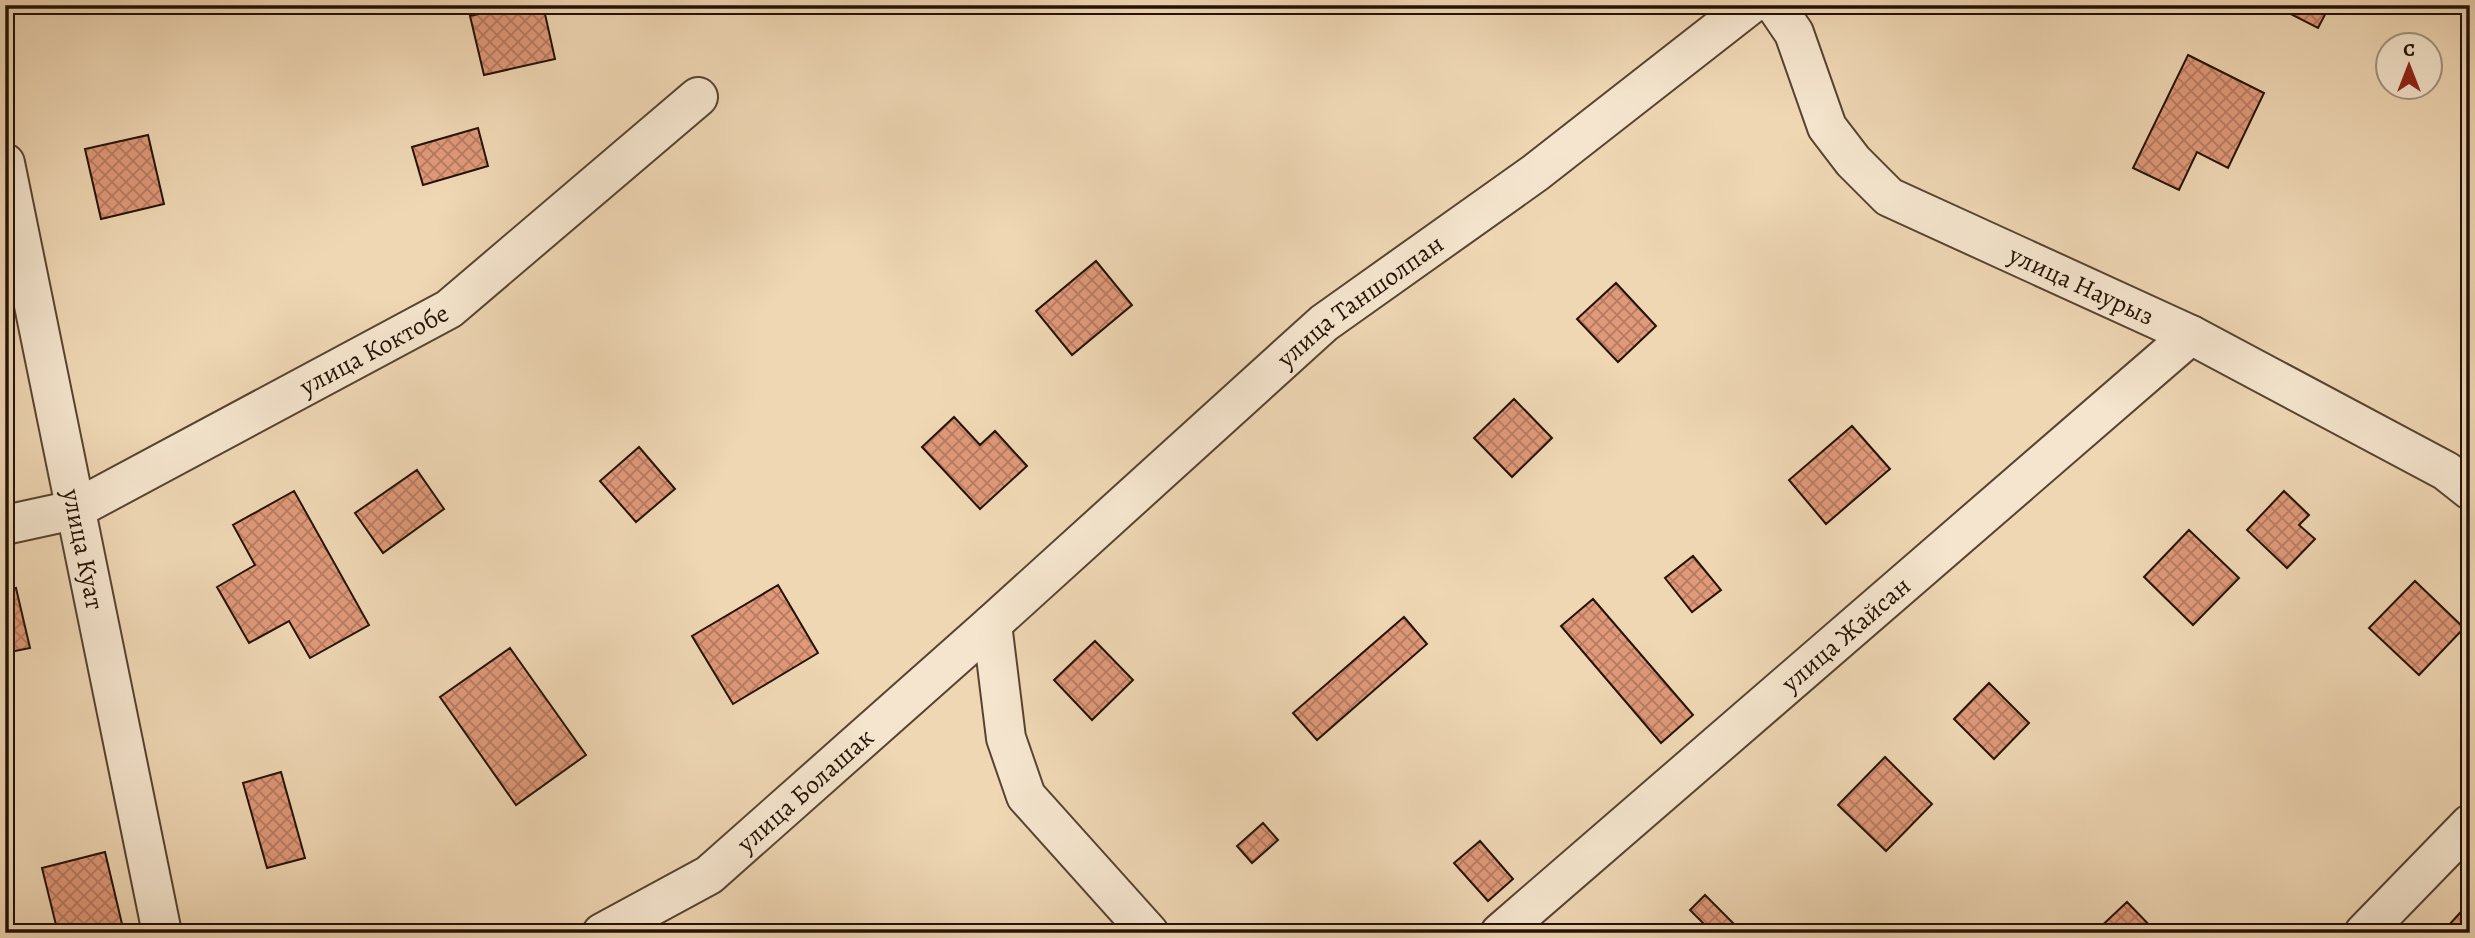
<svg xmlns="http://www.w3.org/2000/svg" width="2475" height="938" viewBox="0 0 2475 938" font-family="Alegreya,serif">
<defs>
<pattern id="building-cross-hatch" width="8" height="8" patternUnits="userSpaceOnUse" patternTransform="scale(1.75)"><rect width="8" height="8" fill="#e09979"/><path d="M0 0l8 8M0 8l8-8" fill="none" stroke="#b57b61"/></pattern>
</defs>
<rect width="100%" height="100%" fill="#efd7b4"/>
<filter id="stains"><feTurbulence type="fractalNoise" baseFrequency=".00286" numOctaves="4"/><feColorMatrix values="0 0 0 0 .2 0 0 0 0 .09 0 0 0 0 .02 0 0 0 .5 -.17"/></filter>
<radialGradient id="worn" r=".72"><stop offset=".6" stop-color="#630" stop-opacity="0"/><stop offset="1" stop-color="#630" stop-opacity=".3"/></radialGradient>
<!-- building -->
<path fill="url(#building-cross-hatch)" stroke="#241204" stroke-width="2" d="M518 5H543L555 59 484 75 470 16Z
M2273 5H2330L2318 28Z
M2188 55 2264 93 2228 168 2197 152 2179 190 2133 168Z
M478 128 488 166 423 185 412 147Z
M148 135 164 204 101 219 85 149Z
M1096 261 1132 305 1072 355 1036 311Z
M1616 283 1656 326 1618 362 1577 319Z
M1514 399 1552 438 1512 477 1474 438Z
M954 417 980 445 995 431 1027 466 980 509 922 447Z
M1852 426 1890 469 1826 524 1789 480Z
M639 447 675 489 636 522 600 481Z
M417 470 444 509 383 553 355 513Z
M294 491 369 625 310 658 289 621 249 643 217 587 255 565 233 525Z
M2284 491 2309 515 2299 525 2315 539 2287 568 2247 530Z
M2189 530 2239 578 2193 625 2144 577Z
M1693 556 1721 590 1692 612 1665 578Z
M2415 581 2464 628 2419 675 2369 628Z
M778 585 818 653 733 704 692 636Z
M16 588 30 648 5 653V590Z
M1593 599 1693 715 1661 743 1561 626Z
M1404 617 1427 644 1317 740 1293 713Z
M1095 641 1133 680 1092 720 1054 680Z
M510 648 586 755 516 805 440 697Z
M1989 683 2029 723 1994 759 1954 719Z
M1885 757 1932 804 1886 851 1838 805Z
M281 772 305 858 267 868 243 783Z
M1263 823 1278 840 1252 863 1237 846Z
M1480 841 1513 879 1488 901 1454 863Z
M105 852 122 924 84 933H58L42 868Z
M1705 895 1743 933H1713L1690 910Z
M2127 902 2157 933H2094Z
M2469 903 2470 933H2455L2448 926Z"/>
<g fill="none" stroke-linecap="round" stroke-linejoin="round">
<!-- street casing -->
<g stroke="#574330" stroke-width="42">
<g id="street">
<path id="s1" d="M1775 5 1794 33 1827 127 1853 161 1889 197 2191 335 2446 471 2470 490"/>
<path id="s2" d="M5 163 162 933"/>
<path id="s3" d="M5 525 74 510 449 309 698 97"/>
<path d="M992 624 1006 738 1026 796 1149 933"/>
<path id="s4" d="M602 933 709 875 992 624 1324 323 1535 173 1750 5"/>
<path id="s5" d="M1500 933 2191 335"/>
<path d="M2364 933 2470 824"/>
</g>
</g>
<!-- street -->
<use href="#street" stroke="#f5e5ce" stroke-width="38"/>
</g>
<g text-anchor="middle" dominant-baseline="central" stroke-width="5" stroke-linejoin="round" paint-order="stroke">
<!-- street labels -->
<g font-size="26" fill="#241204" stroke="#f5e5ce">
<text stroke="none"><textPath href="#s1" startOffset="439">улица Наурыз</textPath></text>
<text stroke="none"><textPath href="#s4" startOffset="990">улица Таншолпан</textPath></text>
<text stroke="none"><textPath href="#s3" startOffset="411">улица Коктобе</textPath></text>
<text stroke="none"><textPath href="#s2" startOffset="394">улица Куат</textPath></text>
<text stroke="none"><textPath href="#s5" startOffset="457">улица Жайсан</textPath></text>
<text stroke="none"><textPath href="#s4" startOffset="250">улица Болашак</textPath></text>
</g>
</g>
<!-- margin -->
<rect width="2475" height="938" fill="none" stroke="#efd7b4" stroke-width="28"/>
<rect x="7" y="7" width="2461" height="924" fill="none" stroke="#241204" stroke-width="3.5"/>
<rect x="14" y="14" width="2447" height="910" fill="none" stroke="#241204" stroke-width="2"/>
<!-- north arrow -->
<g transform="translate(2409 66)"><circle r="33" fill="#f5e5ce" stroke="#a1917d" stroke-width="2"/>
<path d="M0-5L12 26L0 18L-12 26Z" fill="#8f2418"/>
<text y="-10" font-size="19" font-weight="bold" text-anchor="middle" fill="#241204">С</text>
</g>
<rect width="100%" height="100%" filter="url(#stains)"/>
<rect width="100%" height="100%" fill="url(#worn)"/>
</svg>
